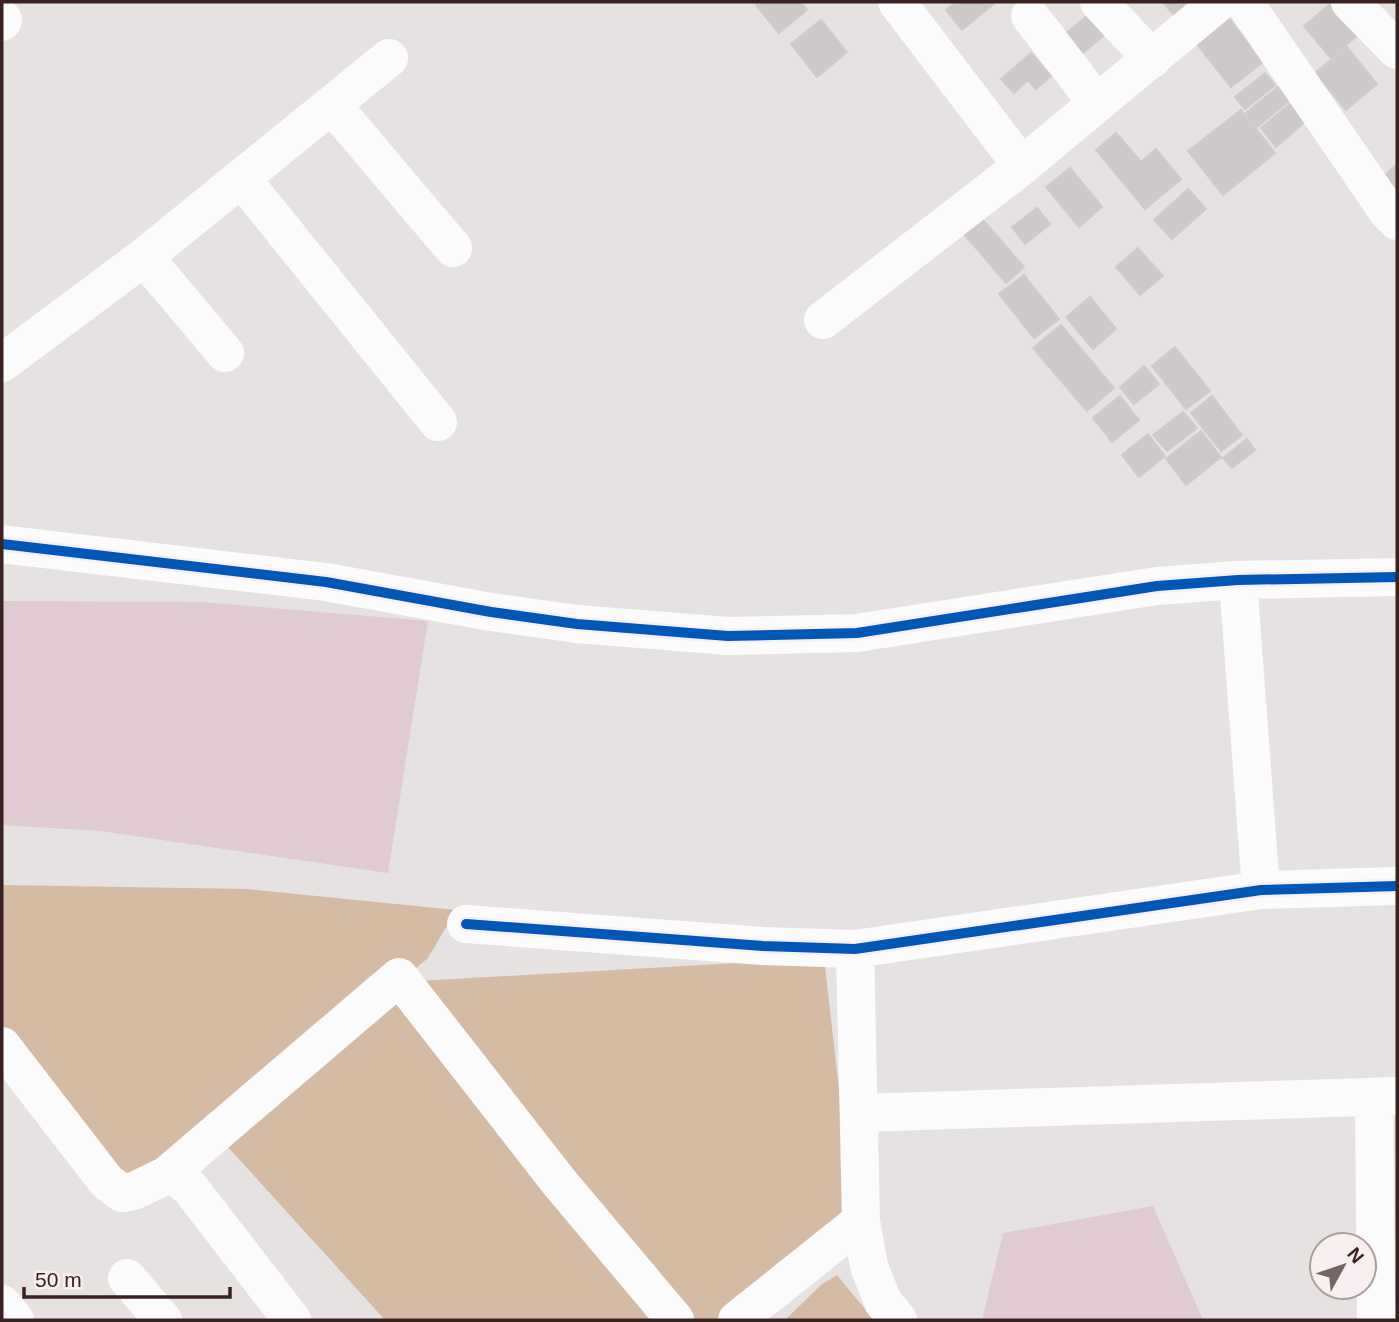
<svg xmlns="http://www.w3.org/2000/svg" width="1399" height="1322" viewBox="0 0 1399 1322" font-family="Helvetica,sans-serif">
<rect width="100%" height="100%" fill="#e7e2e2"/>
<!-- green -->
<path fill="#e0cbd3" d="M2 601 201 602 428 621 388 873 100 831 2 825Z
M1153 1206 1203 1320H982L1003 1233Z"/>
<!-- water -->
<path fill="#d5bba4" d="M2 885 247 889 456 910 428 958 400 982 824 958 853 1211 733 1320H385L217 1135 125 1207 2 1027Z
M837 1275 874 1320H785L821 1285Z"/>
<!-- building -->
<path fill="#cec9c9" stroke="#d0cbcb" stroke-width="2" d="M760 2H800L807 10 779 33 756 5Z
M952 2H996L962 30 946 10 954 4Z
M1163 2H1196L1182 25Z
M1329 5 1356 37 1331 58 1304 26Z
M1088 15 1104 35 1077 58 1060 38Z
M1228 17 1263 62 1231 87 1195 42Z
M821 20 847 52 817 77 791 44Z
M1347 47 1377 84 1346 110 1315 73Z
M1031 53 1051 76 1036 89 1028 80 1014 93 1001 79Z
M1265 73 1275 85 1245 109 1235 97Z
M1278 87 1289 101 1257 127 1246 113Z
M1291 103 1306 121 1276 147 1261 128Z
M1241 110 1275 153 1223 195 1188 151Z
M1116 133 1141 162 1156 149 1181 179 1145 209 1096 150Z
M1397 164V196L1381 179Z
M1070 168 1102 207 1079 227 1046 187Z
M1188 189 1206 209 1172 239 1154 220Z
M1037 208 1050 224 1025 244 1012 227Z
M975 211 1024 267 1006 283 957 226Z
M1138 248 1163 276 1140 295 1116 267Z
M1024 275 1059 319 1034 338 999 294Z
M1090 297 1116 329 1093 349 1066 317Z
M1061 325 1114 388 1087 411 1033 348Z
M1175 347 1210 391 1186 409 1152 366Z
M1144 366 1159 384 1134 404 1120 387Z
M1120 396 1139 420 1112 442 1093 418Z
M1212 396 1242 435 1221 451 1191 413Z
M1183 412 1197 428 1167 451 1153 435Z
M1201 431 1221 457 1186 485 1166 459Z
M1148 434 1165 456 1139 477 1122 455Z
M1247 439 1255 450 1232 468 1223 458Z"/>
<g fill="none" stroke-linecap="round" stroke-linejoin="round">
<!-- minor -->
<path stroke="#fbfbfb" stroke-width="38" d="M897 2 1022 166 1219 2
M1099 2 1152 59
M1244 2 1388 212 1397 221
M1350 2 1397 50
M1030 16 1097 103
M2 22 3 20
M332 105 453 248
M241 178 438 422
M144 257 225 353
M823 320 1022 166
M2 363 144 257 389 58
M2 544 326 582 491 612 577 624 728 636 857 633 1157 586 1238 580 1397 577
M1238 580 1261 890
M466 924 763 946 855 949 1261 890 1397 886
M855 949 861 1221 869 1266 883 1302 898 1320
M2 1046 107 1182 122 1193 134 1191 167 1175 179 1179 190 1188 292 1320
M1374 1097 1376 1320
M860 1113 1397 1096
M167 1175 399 977 559 1182 675 1320
M127 1278 163 1320
M2 1304 15 1320
M737 1320 861 1221"/>
<!-- cycleway casing -->
<g stroke="#f7eff0" stroke-width="15">
<path id="cycleway" d="M2 544 326 582 491 612 577 624 728 636 857 633 1157 586 1238 580 1397 577
M466 924 763 946 855 949 1261 890 1397 886"/>
</g>
<!-- cycleway -->
<use href="#cycleway" stroke="#0057b8" stroke-width="10"/>
</g>
<!-- border -->
<rect width="1399" height="1322" fill="none" stroke="#392221" stroke-width="7"/>
<!-- north arrow -->
<g transform="translate(1343 1266) rotate(50)"><circle r="33" fill="#f7eff0" stroke="#ab9d9d" stroke-width="2"/>
<path d="M0-5L12 26L0 18L-12 26Z" fill="#766565"/>
<text y="-10" font-size="19" font-weight="bold" text-anchor="middle" fill="#392221">N</text>
</g>
<!-- scale -->
<path d="M24 1287v10h206v-10" fill="none" stroke="#392221" stroke-width="3.5"/>
<text x="35" y="1287" font-size="21" fill="#392221" stroke="#f7eff0" stroke-width="5" paint-order="stroke">50 m</text>
</svg>
